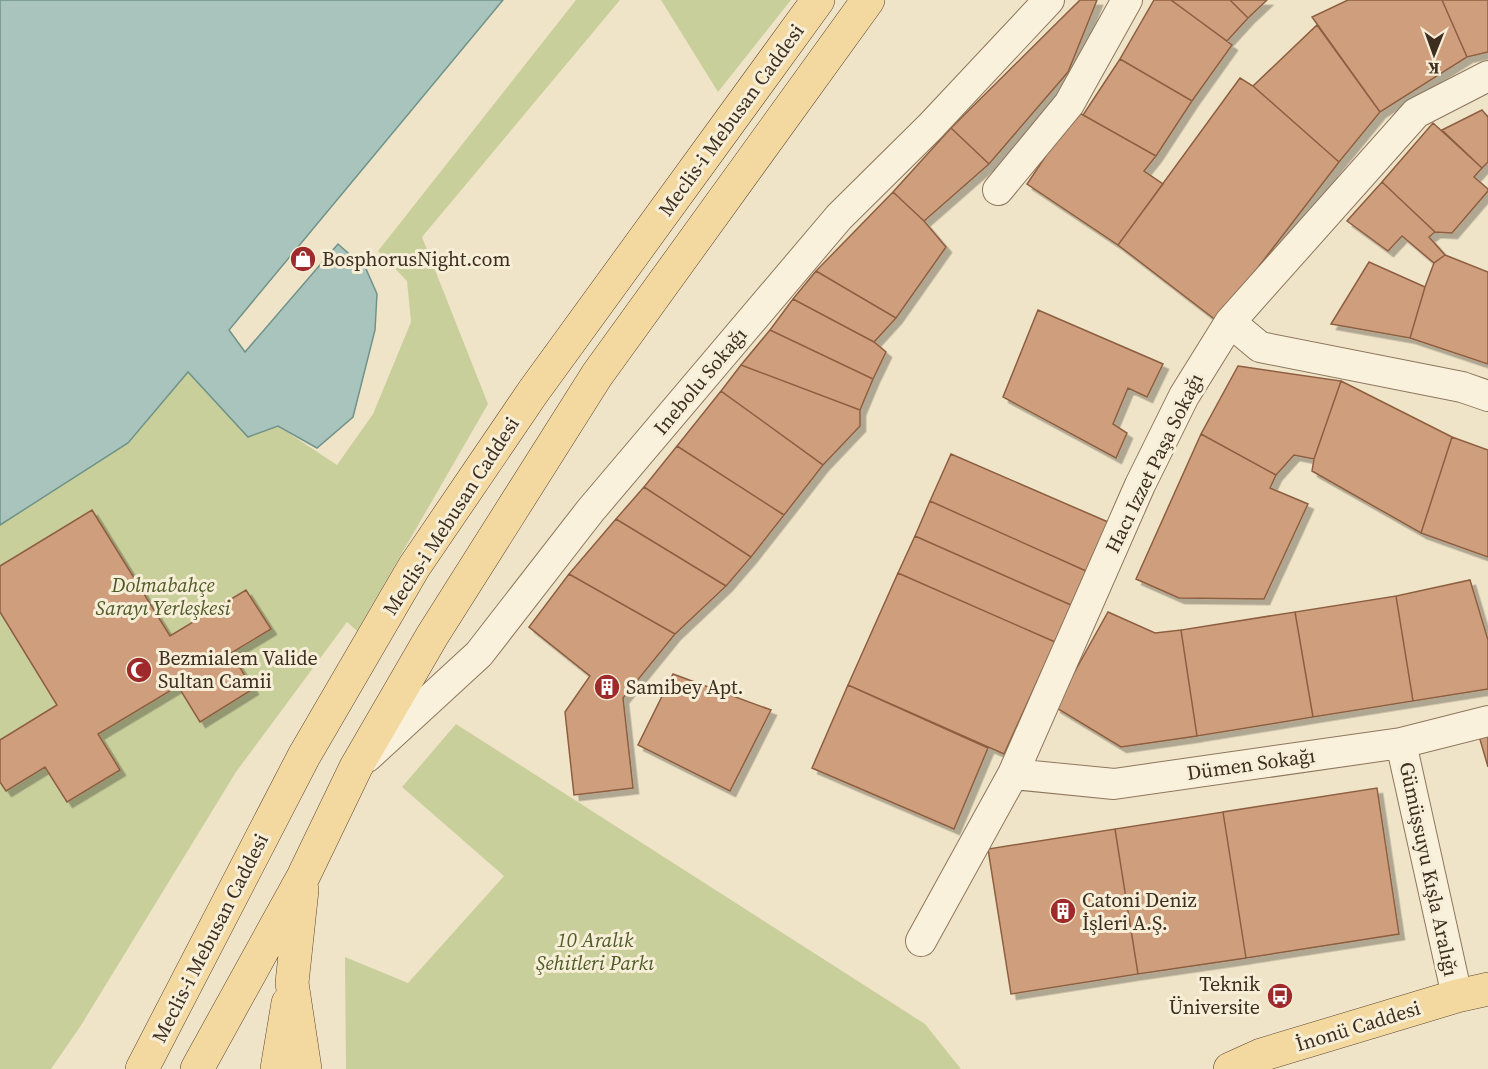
<svg xmlns="http://www.w3.org/2000/svg" width="1488" height="1069" viewBox="0 0 1488 1069" font-family="'Source Serif 4',serif">
<defs>
<filter id="shadow"><feDropShadow dx="5.5" dy="5.5" stdDeviation="0" flood-color="#0004"/></filter>
</defs>
<rect width="100%" height="100%" fill="#f0e4c8"/>
<!-- green -->
<path fill="#c9cf9b" d="M576 0H620L422 237 488 404 357 631 347 622 236 772 80 1027 51 1069H0V514L188 371 278 426 337 465 373 414 411 322 407 281 378 251Z
M661 0H791L718 92Z
M456 724 925 1024 961 1069H346L345 957 408 983 504 876 402 787Z"/>
<!-- water -->
<path fill="#a9c4bc" stroke="#6f938a" stroke-width="1.5" d="M0 0H503L229 330 245 352 338 244 366 269 377 294 375 330 353 417 317 448 278 426 248 437 188 372 128 443 0 525Z"/>
<!-- building -->
<path fill="#cf9f7d" stroke="#8d5f41" stroke-width="1.5" filter="url(#shadow)" d="M1080 0H1097L1068 72 989 164 951 128Z
M1154 0H1171L1232 45 1192 101 1120 59Z
M1171 0H1230L1248 18 1227 41Z
M1230 0H1267L1248 18Z
M1348 0H1442L1467 57 1380 112 1312 17Z
M1442 0H1488V52L1467 57Z
M1317 25 1380 112 1339 162 1253 86Z
M1120 59 1192 101 1156 156 1083 115Z
M1240 78 1253 86 1339 162 1217 321 1118 245Z
M1482 110 1488 117V162L1482 168 1442 130Z
M1076 111 1156 156 1144 171 1163 184 1118 245 1027 184Z
M1433 123 1482 168 1474 177 1488 189V191L1452 233 1435 232 1382 182Z
M951 128 989 164 924 221 893 192Z
M1382 182 1435 232 1429 237 1445 255 1434 263 1402 236 1388 251 1347 221Z
M893 192 924 221 946 247 896 318 816 271Z
M1445 255 1488 272V364L1410 338 1425 287 1434 263Z
M1369 262 1425 287 1410 338 1331 324Z
M816 271 896 318 874 342 793 299Z
M793 299 874 342 886 352 873 379 770 330Z
M1038 310 1163 364 1147 397 1128 388 1113 424 1127 433 1116 458 1003 397Z
M770 330 873 379 860 410 741 365Z
M741 365 860 410V426L823 465 721 391Z
M1238 366 1341 381 1314 459 1294 455 1276 475 1201 434Z
M1341 381 1452 437 1421 533 1312 471 1314 459Z
M721 391 823 465 784 515 677 446Z
M1201 434 1276 475 1270 488 1308 504 1264 599 1179 598 1136 579Z
M1452 437 1488 450V557L1421 533Z
M677 446 784 515 751 557 644 487Z
M951 454 1108 522 1086 571 930 501Z
M644 487 751 557 726 586 616 519Z
M930 501 1086 571 1071 605 915 536Z
M92 510 170 636 246 590 271 629 231 653 253 689 200 722 178 686 98 734 120 770 67 802 45 767 6 791 0 782V740L57 705 0 612V566Z
M616 519 726 586 675 634 569 574Z
M915 536 1071 605 1055 642 898 573Z
M898 573 1055 642 1004 754 848 685Z
M569 574 675 634 623 698 633 788 574 795 565 712 590 676 529 627Z
M1470 580 1488 640V689L1413 701 1396 596Z
M1396 596 1413 701 1313 717 1295 612Z
M1108 612 1155 633 1181 630 1197 736 1121 747 1055 707Z
M1295 612 1313 717 1197 736 1181 630Z
M673 674 771 710 730 791 638 745Z
M848 685 988 748 954 829 812 768Z
M1488 735V767L1479 736Z
M1377 788 1399 934 1246 958 1223 812Z
M1223 812 1246 958 1138 974 1115 829Z
M1115 829 1138 974 1011 994 988 849Z"/>
<g fill="none" stroke-linecap="round" stroke-linejoin="round">
<!-- minor casing -->
<g stroke="#8d765c" stroke-width="32">
<path id="minor" d="M998 190 1069 104 1127 0
M1230 322 1260 347 1462 387 1488 396
M1401 743 1457 996
M367 757 479 654 590 511 839 217 930 127 1049 0
M1013 774 1114 784 1401 743 1488 721
M921 941 1013 774 1140 485 1184 396 1230 322 1416 113 1488 76"/>
</g>
<!-- primary casing -->
<g stroke="#5b4430" stroke-width="34">
<path id="primary" d="M302 890 292 983 305 1069
M142 1069 304 756 414 567 533 392 818 0
M197 1069 303 877 356 767 432 636 597 375 868 0
M277 1069 288 1003
M1230 1069 1261 1055 1457 996 1488 989"/>
</g>
<!-- minor -->
<use href="#minor" stroke="#faf1dc" stroke-width="30"/>
<!-- primary -->
<use href="#primary" stroke="#f3d9a0" stroke-width="33"/>
</g>
<!-- icons -->
<defs>
<g id="shop-disc" transform="scale(1.35)"><circle r="9.5" fill="#9e2a2b" stroke="#f7eed8"/><path d="M-5-2.5h2.3a2.7 3.5 0 0 1 5.4 0H5L5.5 6h-11ZM-1.5-2.5h3a1.5 2.3 0 0 0-3 0Z" fill="#fff"/></g>
<g id="mosque-disc" transform="scale(1.35)"><circle r="9.5" fill="#9e2a2b" stroke="#f7eed8"/><path d="M3.5-4.9A6 6 0 1 0 3.5 4.9A5 5 0 1 1 3.5-4.9Z" fill="#fff"/></g>
<g id="building-disc" transform="scale(1.35)"><circle r="9.5" fill="#9e2a2b" stroke="#f7eed8"/><path d="M-4-6H4V6H1V3H-1V6H-4ZM-2.5-4.3h1.7v1.8h-1.7ZM.8-4.3h1.7v1.8H.8ZM-2.5-1h1.7V.8h-1.7ZM.8-1h1.7V.8H.8Z" fill="#fff"/></g>
<g id="bus-disc" transform="scale(1.35)"><circle r="9.5" fill="#9e2a2b" stroke="#f7eed8"/><path d="M-5-6H5V4H4V6H2V4H-2V6H-4V4H-5ZM-3.5-4V0h7V-4ZM-3.5 1.2v1.5H-2V1.2ZM2 1.2v1.5H3.5V1.2Z" fill="#fff"/></g>
</defs>
<g fill-rule="evenodd">
<use href="#shop-disc" x="303" y="259"/>
<use href="#mosque-disc" x="139" y="670"/>
<use href="#building-disc" x="607" y="687"/>
<use href="#building-disc" x="1063" y="911"/>
<use href="#bus-disc" x="1280" y="996"/>
</g>
<g text-anchor="middle" dominant-baseline="central" stroke-width="6" stroke-linejoin="round" paint-order="stroke">
<!-- street labels -->
<g font-size="20" fill="#3d2e20" stroke="#f7eed8">
<text transform="translate(731 120) rotate(-54)">Meclis-i Mebusan Caddesi</text>
<text transform="translate(700 381) rotate(-50)">Inebolu Sokağı</text>
<text transform="translate(1154 463) rotate(-64)">Hacı Izzet Paşa Sokağı</text>
<text transform="translate(451 516) rotate(-57)">Meclis-i Mebusan Caddesi</text>
<text transform="translate(1251 764) rotate(-8)">Dümen Sokağı</text>
<text transform="translate(1429 869) rotate(78)">Gümüşsuyu Kışla Aralığı</text>
<text transform="translate(210 938) rotate(-63)">Meclis-i Mebusan Caddesi</text>
<text transform="translate(1358 1026) rotate(-17)">İnonü Caddesi</text>
</g>
<!-- poi labels -->
<g font-size="20" fill="#3d2e20" stroke="#f7eed8" text-anchor="start">
<text x="322" y="259">BosphorusNight.com</text>
<text x="158" y="658">Bezmialem Valide<tspan x="158" dy="23">Sultan Camii</tspan></text>
<text x="626" y="687">Samibey Apt.</text>
<text x="1082" y="900">Catoni Deniz<tspan x="1082" dy="23">İşleri A.Ş.</tspan></text>
<text x="1260" y="984" text-anchor="end">Teknik<tspan x="1260" dy="23">Üniversite</tspan></text>
</g>
<!-- park labels -->
<g font-size="20" font-style="italic" fill="#4d5a26" stroke="#f7eed8">
<text x="163" y="585">Dolmabahçe<tspan x="163" dy="23">Sarayı Yerleşkesi</tspan></text>
<text x="595" y="940">10 Aralık<tspan x="595" dy="23">Şehitleri Parkı</tspan></text>
</g>
</g>
<!-- north arrow -->
<g transform="translate(1434 54) rotate(181)" stroke="#f7eed8" stroke-width="4.5" paint-order="stroke">
<path d="M0-4.5L10 22L0 15L-10 22Z" fill="#3d2e20"/>
<text y="-9" font-size="16" font-weight="bold" text-anchor="middle" fill="#3d2e20">K</text>
</g>
</svg>
